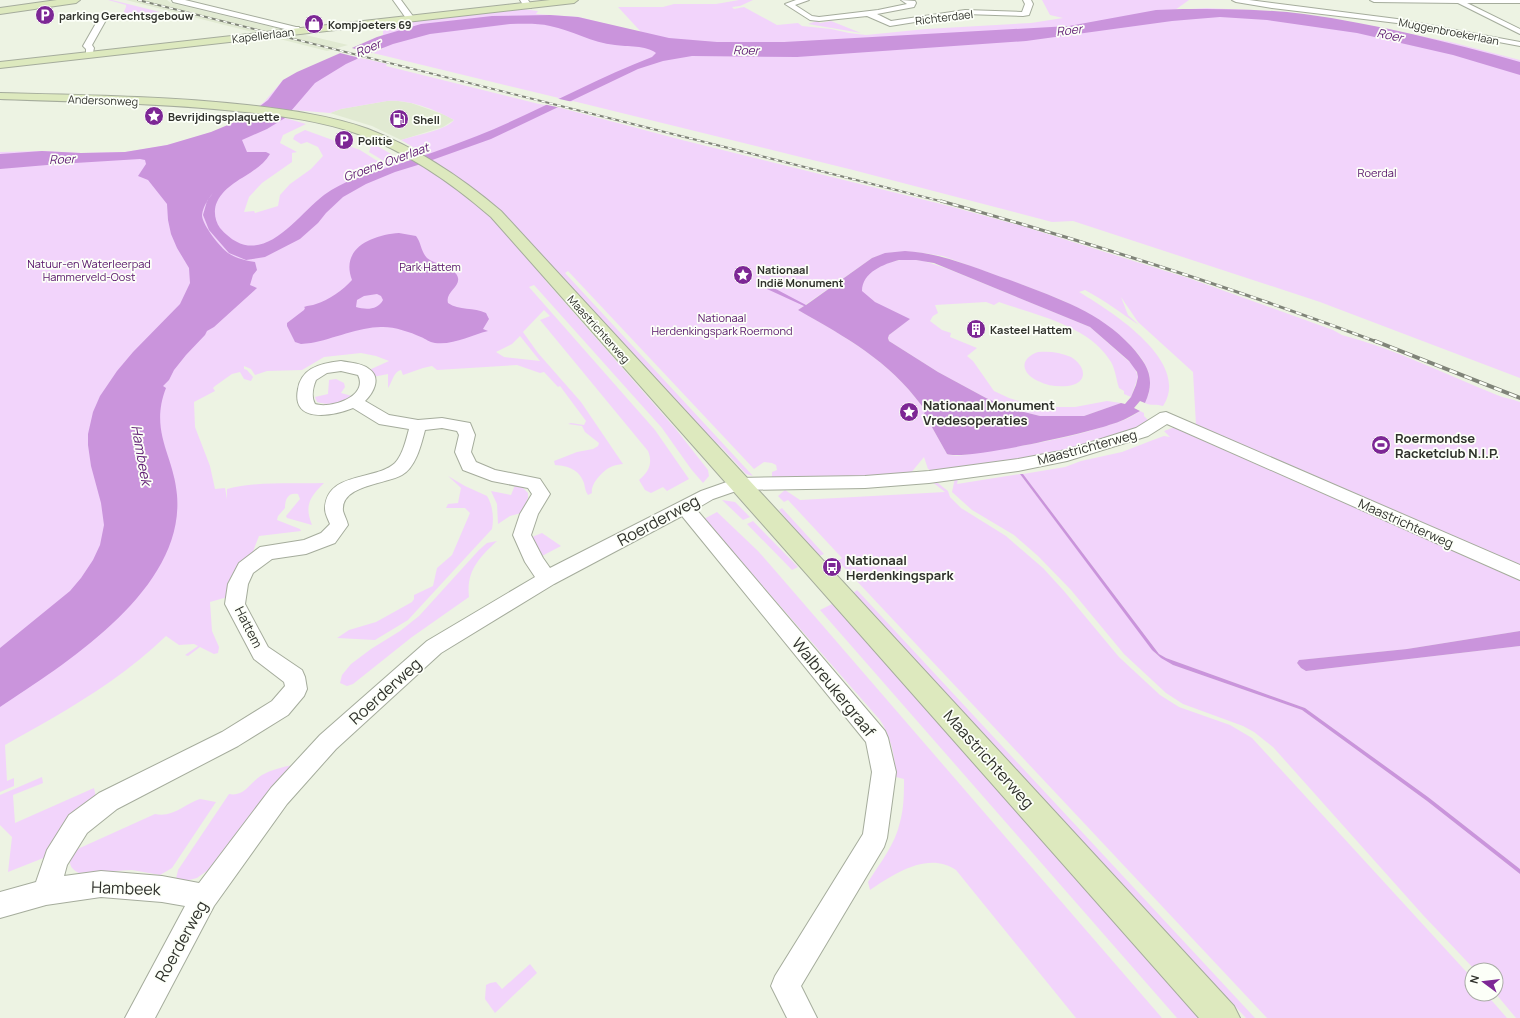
<svg xmlns="http://www.w3.org/2000/svg" width="1520" height="1018" viewBox="0 0 1520 1018" font-family="Manrope,sans-serif">
<rect width="100%" height="100%" fill="#edf3e3"/>
<!-- built -->
<path fill="#e1ead2" d="M126 0H167L171 3 348 45 327 51Z
M387 101H398L411 103 445 115 454 120 443 127 401 140 372 126 330 113 341 109Z"/>
<!-- green -->
<path fill="#f2d4fb" fill-rule="evenodd" d="M108 0H112L160 12 122 16 126 7V5Z
M739 0H753L740 6 732 7 734 9 744 7 777 25 798 23 802 26 831 29 849 33 866 35 926 29 1031 23 1063 18 1050 15 1042 0H1189L1175 10 1206 8 1249 10 1328 18 1451 42 1520 60V378L1320 302 1073 221 1052 222 853 170 573 101 561 108 682 140 945 205 1022 226 1191 279 1333 330 1342 335C1395 349 1445 374 1497 395 1504 398 1512 399 1520 402V568L1196 425 1193 372 1138 322 1121 297 1128 315 1139 325C1121 313 1104 300 1085 290L1079 292C1111 311 1192 362 1163 406 1157 404 1151 406 1145 403 1156 379 1148 364 1131 346 1098 311 1053 296 1009 280 987 272 965 264 943 256 919 252 895 248 872 258L798 310C846 337 889 361 922 406L930 408 924 413 947 454C956 458 969 454 980 452 1027 446 1076 437 1121 421 1128 419 1134 415 1140 411L1144 413V416L1150 422 1148 424 1080 447 1021 459 932 471 928 469 924 457 910 474 834 478 772 477V472L777 470 776 465 772 463 764 462 754 469 568 271 565 273 753 476 746 474 722 448 695 423 560 275 545 280 675 428 708 470 709 476 703 483 691 469 662 428 534 285 529 287 655 430 689 479 667 491 663 487 651 493 645 490 639 480C649 472 653 463 648 451L540 320 550 316 544 310 523 332 538 353 581 402 623 464C620 464 616 465 613 466 604 469 590 484 592 493L588 495C585 491 585 487 584 483 579 469 568 466 555 465L554 461 577 452 593 449 598 446 599 443 585 432 582 426 568 424 571 423 584 425 586 421 560 386 558 387 544 372 540 373 517 365 437 370 432 366 423 368 403 375 401 370C393 372 393 381 388 388V374L373 377 369 370 389 361 376 356 361 353 324 357 302 370 267 371 255 375 251 369 244 366V369L247 370 253 377 251 381 244 379 240 372 232 374 215 386 213 388 215 391 194 402 195 427 210 466 215 489 225 488 227 499V489C256 481 292 484 324 483 310 497 304 505 312 525L287 518 286 516 300 499 298 494C288 492 285 499 285 508L278 516 277 520 300 529 301 531 259 536 250 559 231 596 210 602 212 631 219 647 218 653 214 654 200 647 188 656 185 655 198 646 194 644 179 645 166 636C132 669 92 695 51 719 36 728 20 736 5 745L7 781 14 778V786L0 792V152L42 151 81 153 125 152 168 145 212 132 235 122 250 113 264 102 283 80 383 35V25L522 9 538 11 536 14 579 17 642 33 618 7H663L674 4H716ZM383 47 384 48 373 53 559 98 546 105 539 104 386 66 387 64 362 58ZM387 101C409 99 436 110 454 120 447 130 413 136 401 140L425 154 405 162 372 143 369 152 392 166 387 167 360 150 305 130 295 135 293 139 301 144 307 142 318 147 323 156 311 169 290 184 280 195 278 206 255 213 254 211 244 212 249 197 262 183 292 162V153L297 152 280 143 283 135 306 124 285 118 293 110 330 113 341 109ZM520 336 540 361 504 357 496 352 512 344Z
M817 21 820 23 831 21 861 33 808 24Z
M907 259 924 261 948 269 1090 327 1134 366 1138 377 1131 397 1124 394V391L1119 388C1116 379 1115 366 1109 359 1087 325 1035 315 999 302L994 305 986 302 935 305 938 313 933 316 930 321 942 330 951 333 950 337 977 348 967 356 973 361 994 391 1009 398 1038 407H1075L1107 401 1121 403 1084 416H1040L1012 409 986 398 938 372 889 341 888 336 909 319C896 312 872 304 863 293 861 290 861 287 862 284 867 267 892 261 907 259Z
M1038 352C1049 351 1060 352 1071 357 1086 366 1089 383 1068 386 1058 387 1048 386 1038 381 1022 374 1018 359 1038 352Z
M336 379 344 383 345 387 341 393 352 396C342 403 329 406 317 402L315 397 328 394 329 380Z
M1175 427 1520 576V631L1407 649 1300 660 1297 663 1301 668 1306 671 1520 646V869L1428 797 1305 708 1166 658 1159 654 1023 474 1065 467 1081 461 1122 452 1153 440 1164 436 1170 437 1164 431Z
M1020 474 1156 654 1173 665 1302 710 1427 801 1520 874V1018H1516L1496 994V970H1475L1423 915 1273 747 1254 732 1243 726 1183 704 1166 693 1124 654 1071 590 1038 556 1014 535 972 510 952 492 955 478H958L957 484Z
M448 476 465 486 487 496C493 506 494 518 492 529L408 620 375 640 337 638 349 630 376 622 412 602 414 599V595L433 586 437 568 452 555 470 513 465 508H446L448 504 458 503 461 488Z
M934 480 948 491 950 497 961 508 1006 536 1043 568 1064 591 1119 657 1160 695 1179 707 1230 725 1252 738 1472 978V994H1486L1507 1018H1267L838 561 842 558 788 500 784 502 778 496 785 490 800 500 945 492 931 481Z
M515 485 522 487 528 493V498L521 513 510 516 498 524 497 504 491 491 511 495Z
M722 500 735 502 750 517 743 520Z
M782 508 824 554 817 557 779 510Z
M717 512 758 551 779 575 1162 1018H1076L956 870C928 851 894 874 870 890L868 882C880 863 895 845 900 822 904 808 904 793 904 779L896 777C895 756 891 737 880 720L704 519Z
M753 521 798 567 792 570 747 524Z
M542 533 561 546 542 556 532 537Z
M497 541C479 558 466 571 469 597L412 637 353 684 347 686 340 683 342 675 351 664 371 649 400 631 419 616 479 550 487 543Z
M857 590 1255 1018H1246L853 593Z
M832 604 938 720 1202 1018H1177L820 610Z
M292 765 247 819 208 870 197 878 185 881 176 879 178 870 229 794C245 797 250 782 262 775 271 770 282 767 292 765Z
M42 777 43 783 13 795 15 823 94 788 96 797 46 857 8 872 12 837 0 825V795Z
M200 799 216 802 172 868 160 875 132 870 79 873C69 868 69 863 71 852L155 814C173 818 186 803 200 799Z
M530 964 537 973 495 1013 485 999 486 985 490 983 496 982 502 989Z"/>
<!-- water -->
<path fill="#ca94dc" fill-rule="evenodd" d="M1183 9C1223 9 1264 9 1304 14 1377 24 1449 42 1520 62V75L1453 55 1357 33 1267 20 1220 17 1172 21 1026 41 797 57 692 56 663 61 638 69 491 139 421 164 395 172 366 184 343 197 326 213 318 223 300 239 265 257 246 260 229 253 209 230 203 215 207 201 213 193C208 199 203 207 202 215 202 225 221 248 228 253 235 258 247 261 255 262L257 270 253 275 250 285 257 288 214 327 207 331 205 335 186 355 174 370 169 380 163 386 166 388C149 432 174 455 177 495 185 589 68 662 0 707V648L70 591 81 578 93 560 100 545 104 525 101 503 91 466 88 445V434L93 412 100 396 117 371 133 352 180 304 190 283 189 268 177 248 171 234 168 220 167 204 148 180 138 176 146 164 145 160 140 159 59 164 0 169V154L42 151 81 153 125 152 167 145 211 132 235 122 251 113 268 100 283 80 297 72 377 37 421 24 492 16 550 15 578 17 669 38 717 42H784L1069 26 1156 10ZM510 24C523 24 537 23 550 26 572 30 592 43 615 45 627 47 646 45 656 53L652 57C592 80 537 112 477 136 437 152 395 165 354 179 343 183 334 188 324 195 294 218 260 274 220 228 215 221 213 210 217 202 228 179 258 175 270 154L266 152H247L242 140 267 129 285 118 315 83 346 64 370 53 393 44 430 34Z
M399 233 416 236C421 242 421 252 427 258 434 264 457 268 458 278 460 287 445 292 448 303 459 311 474 307 486 313L489 319 483 329 488 331C471 335 455 345 435 343 429 342 426 339 421 337 410 332 395 327 383 327 362 326 333 339 311 343L301 344 295 342 287 326V323L304 310 305 308 304 307C308 305 312 306 316 304 329 300 343 290 352 280 340 248 372 235 399 233ZM377 294 381 296 383 300C378 310 366 310 356 307L357 300 364 296Z
M905 251C942 253 975 268 1010 280 1054 297 1099 311 1131 346 1148 365 1156 379 1145 403L1140 401 1134 408 1140 411C1130 417 1120 422 1109 425 1087 433 963 461 947 454L924 413 930 408 922 406C888 360 847 338 798 310L804 306 767 289 772 287 806 305 872 258 885 253ZM899 260H916L934 263 1090 327 1129 361 1137 372 1138 377 1136 385 1131 397 1125 404 1121 403 1084 416H1040L1012 409 986 398 938 372 889 341 888 338 889 335 910 319 875 302 862 291C862 272 884 264 899 260Z
M1020 474H1023L1159 654 1166 658 1305 708 1428 797 1520 869V874L1427 801 1302 710 1173 665 1161 658 1152 650Z
M1520 631V646L1306 671 1301 668 1297 663 1299 660 1407 649Z"/>
<!-- pier -->
<path fill="#edf3e3" d="M348 47 375 54 364 59 336 52Z
M555 98 573 102 561 108 543 104Z"/>
<g fill="none" stroke-linecap="round" stroke-linejoin="round">
<!-- street casing -->
<g stroke="#a5ac9c" stroke-width="2">
<path id="street" d="M172 0H185L296 27H299L301 31 297 33 293 31 173 2Z
M393 0H401L415 19 414 21H408Z
M520 0H528L532 6 531 8H525Z
M796 0H809L795 5 812 16 819 17 878 10 907 4 901 0 915 1 916 3 914 7 877 14 891 21 965 10 1022 12 1025 4 1023 0H1031L1033 4 1029 15 1023 16 965 14 890 26 867 16 819 21 810 20 785 4Z
M1232 0H1249L1397 19 1520 42V46L1397 23 1272 8 1236 2Z
M1370 0H1520V3H1467L1520 29V34L1458 3 1374 2Z
M99 18H102L106 20 92 45 94 48 92 57H86V49L83 46Z
M341 361C350 363 362 363 369 369 382 378 373 393 365 401L389 415 418 420 442 418 470 423 475 435 471 452 476 462 495 470 540 479 550 494 538 514 531 535 543 558 550 568 701 491 738 478 865 476 929 471 1018 459 1066 450 1136 428 1160 413 1166 412 1520 565V580L1167 424 1148 436 1067 461 1018 471 929 483 865 488 739 490 713 499 696 509 885 731 888 738 896 772 887 838 884 847 801 986 817 1018H787L771 986 775 976 863 834 872 772 866 742 682 516 554 584 441 653 336 749 287 804 214 906 155 1018H125L185 906 162 902 101 897 46 905 0 918V892L36 882 47 850 69 815 99 793 222 732 272 701 285 686 284 682 254 659 225 604 228 584 239 563 260 547 304 540 321 533 330 524C328 519 325 514 325 509 326 471 376 481 395 463 403 454 406 440 409 429L379 424 353 408C333 416 291 424 298 389 299 381 304 373 311 369 320 364 331 362 341 361ZM341 371 358 375C369 397 330 409 315 404 311 397 313 387 316 380L327 373ZM442 428 457 431 459 435 455 452 463 470 492 481 528 488 532 494 520 514 513 535 525 562 535 577 427 641 320 735 271 788 199 883 162 876 101 871 64 876 67 865 87 833 117 809 238 746 288 715 304 696 307 689 305 677 302 670 268 647 245 604 248 584 253 573 272 559 306 554 335 543 348 525C347 520 344 515 343 511 340 485 387 484 402 475 416 467 421 445 425 430Z"/>
</g>
<!-- secondary casing -->
<g stroke="#a5ac9c" stroke-width="2">
<path id="secondary" d="M57 0H80L76 3 0 14V8Z
M550 0H578L574 3 0 68V62Z
M0 93C82 95 165 96 247 105 288 110 329 115 368 129 417 148 461 177 501 211L1234 1006 1240 1018H1199L491 217C452 183 407 152 358 134 322 121 283 116 245 112 164 103 82 102 0 99Z"/>
</g>
<!-- street -->
<use href="#street" fill="#fff" fill-rule="evenodd"/>
<!-- secondary -->
<use href="#secondary" fill="#dde9be" fill-rule="evenodd"/>
<!-- rail-far2 casing -->
<g stroke="#808479" stroke-width="2">
<path id="rail-far2" d="M138 0 944 202"/>
</g>
<!-- rail-far1 casing -->
<g stroke="#808479" stroke-width="3">
<path id="rail-far1" d="M941 201C1088 242 1234 288 1377 342"/>
</g>
<!-- rail casing -->
<g stroke="#808479" stroke-width="4">
<path id="rail" d="M1375 341 1520 398"/>
</g>
<!-- rail-far2 -->
<use href="#rail-far2" stroke="#fcfff8" stroke-width="1.5" stroke-dasharray="4" stroke-linecap="butt"/>
<!-- rail-far1 -->
<use href="#rail-far1" stroke="#fcfff8" stroke-width="2" stroke-dasharray="6" stroke-linecap="butt"/>
<!-- rail -->
<use href="#rail" stroke="#fcfff8" stroke-width="2.5" stroke-dasharray="8" stroke-linecap="butt"/>
</g>
<!-- icons -->
<defs>
<g id="parking-disc" transform="scale(1)"><circle r="9.5" fill="#7d2795" stroke="#fcfff8"/><path d="M-3.5-5.5H1a3.5 3.5 0 0 1 0 7H-1V5.5H-3.5ZM-1-3.4V-.6H.8a1.4 1.4 0 0 0 0-2.8Z" fill="#fff"/></g>
<g id="shop-disc" transform="scale(1)"><circle r="9.5" fill="#7d2795" stroke="#fcfff8"/><path d="M-5-2.5h2.3a2.7 3.5 0 0 1 5.4 0H5L5.5 6h-11ZM-1.5-2.5h3a1.5 2.3 0 0 0-3 0Z" fill="#fff"/></g>
<g id="sight-disc" transform="scale(1)"><circle r="9.5" fill="#7d2795" stroke="#fcfff8"/><path d="M0-6L1.8-2.2L6-1.7L2.9 1.2L3.7 5.4L0 3.3L-3.7 5.4L-2.9 1.2L-6-1.7L-1.8-2.2Z" fill="#fff"/></g>
<g id="fuel-disc" transform="scale(1)"><circle r="9.5" fill="#7d2795" stroke="#fcfff8"/><path d="M-5.5-6h7V0h2V4h1.3V-2.5L3-4.5l.8-.8L6-3V5H2.5V1h-1V6h-7ZM-4.2-4.7v3.2H.2V-4.7Z" fill="#fff"/></g>
<g id="building-disc" transform="scale(1)"><circle r="9.5" fill="#7d2795" stroke="#fcfff8"/><path d="M-4-6H4V6H1V3H-1V6H-4ZM-2.5-4.3h1.7v1.8h-1.7ZM.8-4.3h1.7v1.8H.8ZM-2.5-1h1.7V.8h-1.7ZM.8-1h1.7V.8H.8Z" fill="#fff"/></g>
<g id="stadium-disc" transform="scale(1)"><circle r="9.5" fill="#7d2795" stroke="#fcfff8"/><path d="M0-5a6.5 5 0 1 0 0 10a6.5 5 0 1 0 0-10ZM-3.5-1.8h7v3.6h-7Z" fill="#fff"/></g>
<g id="bus-disc" transform="scale(1)"><circle r="9.5" fill="#7d2795" stroke="#fcfff8"/><path d="M-5-6H5V4H4V6H2V4H-2V6H-4V4H-5ZM-3.5-4V0h7V-4ZM-3.5 1.2v1.5H-2V1.2ZM2 1.2v1.5H3.5V1.2Z" fill="#fff"/></g>
</defs>
<g fill-rule="evenodd">
<use href="#parking-disc" x="45" y="15"/>
<use href="#shop-disc" x="314" y="24"/>
<use href="#sight-disc" x="154" y="116"/>
<use href="#fuel-disc" x="399" y="119"/>
<use href="#parking-disc" x="344" y="140"/>
<use href="#sight-disc" x="743" y="275"/>
<use href="#building-disc" x="976" y="329"/>
<use href="#sight-disc" x="909" y="412"/>
<use href="#stadium-disc" x="1381" y="445"/>
<use href="#bus-disc" x="832" y="567"/>
</g>
<g text-anchor="middle" dominant-baseline="central" stroke-width="3.5" stroke-linejoin="round" paint-order="stroke">
<!-- far-poi labels -->
<g font-size="11" font-weight="bold" fill="#2f312b" stroke="#fcfff8" text-anchor="start">
<text x="59" y="15">parking Gerechtsgebouw</text>
<text x="328" y="24">Kompjoeters 69</text>
<text x="168" y="116">Bevrijdingsplaquette</text>
<text x="413" y="119">Shell</text>
<text x="358" y="140">Politie</text>
<text x="757" y="269">Nationaal<tspan x="757" dy="13">Indië Monument</tspan></text>
<text x="990" y="329">Kasteel Hattem</text>
</g>
<!-- far-street labels -->
<g font-size="11" fill="#2f312b" stroke="#fcfff8">
<text transform="translate(944 17) rotate(-7)">Richterdael</text>
<text transform="translate(1449 31) rotate(11)">Muggenbroekerlaan</text>
<text transform="translate(263 35) rotate(-7)">Kapellerlaan</text>
<text transform="translate(103 100) rotate(2)">Andersonweg</text>
<text transform="translate(599 329) rotate(48)">Maastrichterweg</text>
</g>
<!-- far-park labels -->
<g font-size="11" fill="#551168" stroke="#fcfff8">
<text x="1377" y="172">Roerdal</text>
<text x="89" y="263">Natuur-en Waterleerpad<tspan x="89" dy="13">Hammerveld-Oost</tspan></text>
<text x="430" y="266">Park Hattem</text>
<text x="722" y="317">Nationaal<tspan x="722" dy="13">Herdenkingspark Roermond</tspan></text>
</g>
<!-- far-water labels -->
<g font-size="12" font-style="italic" fill="#622075" stroke="#fcfff8">
<text transform="translate(1069 30) rotate(-7)">Roer</text>
<text transform="translate(1390 35) rotate(12)">Roer</text>
<text transform="translate(368 48) rotate(-23)">Roer</text>
<text transform="translate(746 50) rotate(1)">Roer</text>
<text transform="translate(62 159) rotate(-2)">Roer</text>
<text transform="translate(386 162) rotate(-20)">Groene Overlaat</text>
</g>
<!-- poi labels -->
<g font-size="13" font-weight="bold" fill="#2f312b" stroke="#fcfff8" text-anchor="start">
<text x="923" y="405">Nationaal Monument<tspan x="923" dy="15">Vredesoperaties</tspan></text>
<text x="1395" y="438">Roermondse<tspan x="1395" dy="15">Racketclub N.I.P.</tspan></text>
<text x="846" y="560">Nationaal<tspan x="846" dy="15">Herdenkingspark</tspan></text>
</g>
<!-- street labels -->
<g font-size="13" fill="#2f312b" stroke="#fcfff8">
<text transform="translate(1087 447) rotate(-15)">Maastrichterweg</text>
<text transform="translate(1406 523) rotate(24)">Maastrichterweg</text>
<text transform="translate(249 627) rotate(63)">Hattem</text>
</g>
<!-- water labels -->
<g font-size="14" font-style="italic" fill="#622075" stroke="#fcfff8">
<text transform="translate(142 455) rotate(80)">Hambeek</text>
</g>
<!-- near-street labels -->
<g font-size="16" fill="#2f312b" stroke="#fcfff8">
<text transform="translate(658 520) rotate(-28)">Roerderweg</text>
<text transform="translate(834 687) rotate(51)">Walbreukergraaf</text>
<text transform="translate(385 691) rotate(-42)">Roerderweg</text>
<text transform="translate(989 759) rotate(48)">Maastrichterweg</text>
<text transform="translate(126 888) rotate(2)">Hambeek</text>
<text transform="translate(181 941) rotate(-61)">Roerderweg</text>
</g>
</g>
<!-- north arrow -->
<g transform="translate(1484 982) rotate(285)"><circle r="19" fill="#fcfff8" stroke="#aaada6"/>
<path d="M0-3L7 15L0 10L-7 15Z" fill="#7d2795"/>
<text y="-6" font-size="11" font-weight="bold" text-anchor="middle" fill="#2f312b">N</text>
</g>
</svg>
